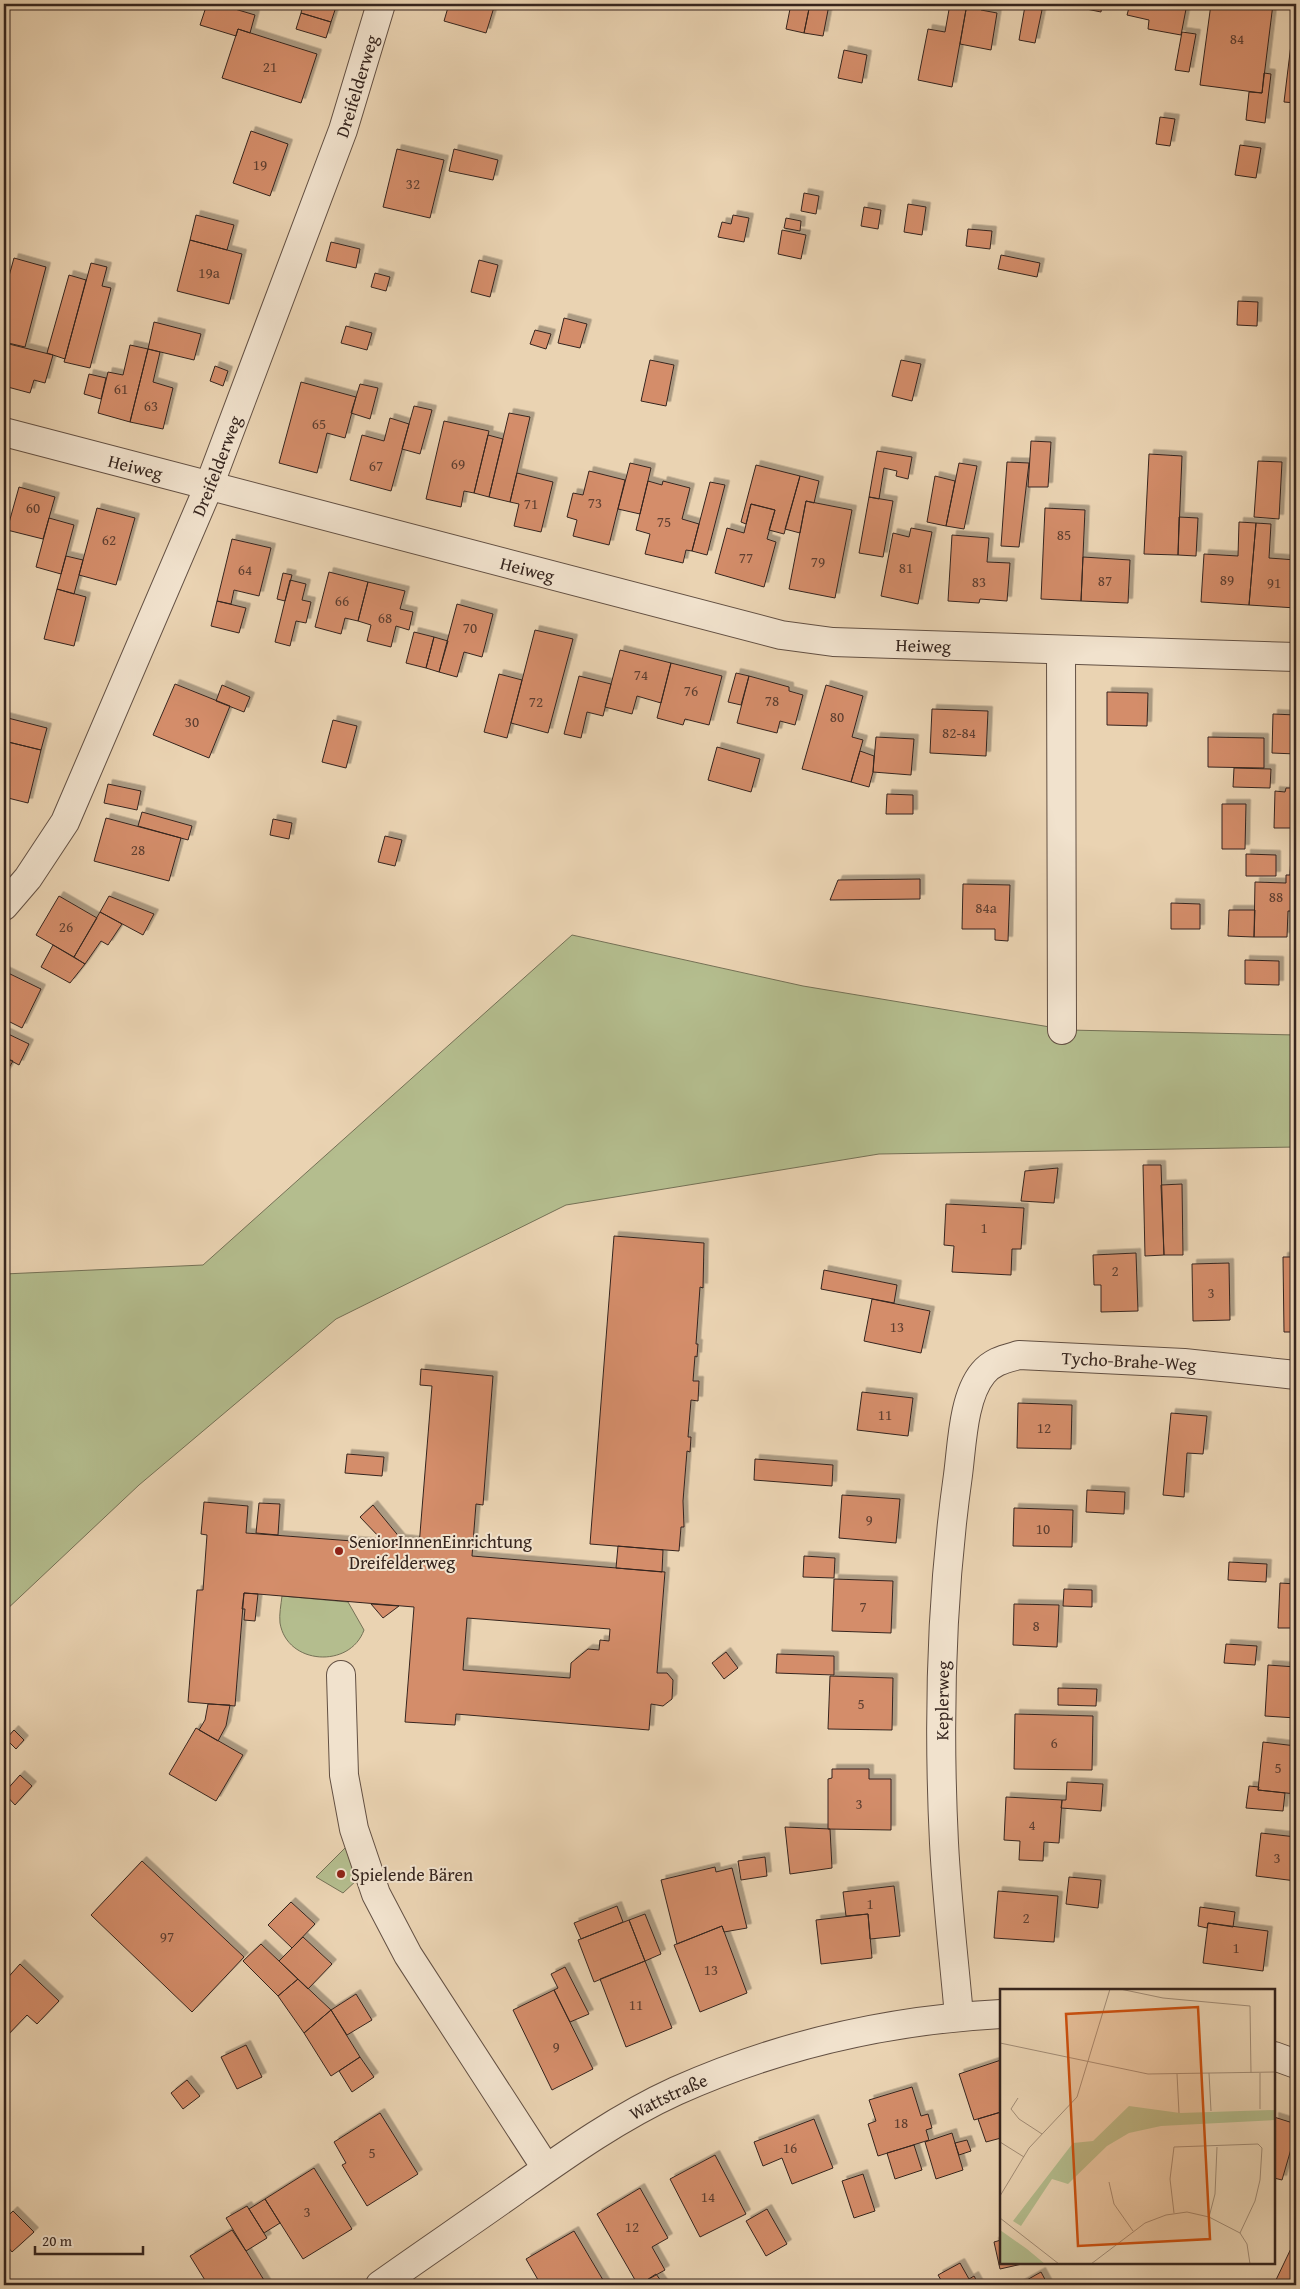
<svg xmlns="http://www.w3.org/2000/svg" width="1300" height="2289" viewBox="0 0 1300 2289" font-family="'Gentium Book Plus',serif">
<defs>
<filter id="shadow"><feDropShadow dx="4.5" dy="-4.5" stdDeviation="0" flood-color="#0004"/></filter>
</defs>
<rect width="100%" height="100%" fill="#ead3b2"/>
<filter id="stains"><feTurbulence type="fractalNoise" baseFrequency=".004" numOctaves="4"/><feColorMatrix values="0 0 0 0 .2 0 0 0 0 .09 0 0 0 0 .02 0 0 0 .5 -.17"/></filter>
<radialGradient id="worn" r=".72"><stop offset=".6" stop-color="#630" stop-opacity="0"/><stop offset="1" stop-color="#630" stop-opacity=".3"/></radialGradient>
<!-- green -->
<path fill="#b4bd8e" stroke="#757156" d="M572 935 803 986 1068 1030 1296 1035V1147L879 1154 566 1205 336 1319 139 1485 4 1612V1274L203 1265Z
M282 1596 348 1602 364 1630C350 1669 287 1665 280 1623 279 1614 281 1605 282 1596Z
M346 1847 358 1879 343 1893 316 1877Z"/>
<!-- building -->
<path fill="#d48d6b" stroke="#36251e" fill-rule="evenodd" filter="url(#shadow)" d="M207 4H218L255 15 250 33 238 29 236 36 200 25Z
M303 4H325L336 7 331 22 301 13Z
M449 4H495L486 33 444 21Z
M791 4H810L804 33 786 29Z
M810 4 829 5 823 36 804 33Z
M950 4H967L952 87 918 80 928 29 945 32Z
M967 4H982L981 10 997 13 991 50 960 44Z
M1062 4H1102L1101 12Z
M1130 4H1187L1181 35 1148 29 1149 20 1127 15Z
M1211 4H1273L1262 93 1200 85Z
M1025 6 1042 10 1035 43 1019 40Z
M301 13 331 22 326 38 296 29Z
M1293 28H1296V103L1284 102Z
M238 29 317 54 301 103 222 78Z
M1182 32 1196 34 1189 72 1175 70Z
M844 50 867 55 862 83 838 78Z
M1264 73 1271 74 1265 123 1246 120 1249 92 1262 93Z
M1160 117 1175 119 1170 146 1156 144Z
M251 131 288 144 270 196 233 183Z
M1240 145 1261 148 1256 178 1235 175Z
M397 149 444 160 430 218 383 207Z
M454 149 498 160 493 180 449 171Z
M804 193 819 196 816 214 801 211Z
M908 204 926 207 922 235 904 232Z
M864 207 881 210 878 229 861 226Z
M196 215 234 225 227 250 190 240Z
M733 215 749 218 744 242 718 237 722 222 731 224Z
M786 218 801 221 800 231 784 228Z
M968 229 992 231 990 249 966 246Z
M782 230 806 235 801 259 778 254Z
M190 240 242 254 229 304 177 291Z
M331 242 360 249 356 268 326 261Z
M1001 255 1040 263 1037 277 998 269Z
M14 258 46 267 25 347 4 342V294Z
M479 260 498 265 490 297 471 292Z
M91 263 107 267 102 286 111 288 90 368 64 362Z
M375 273 390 277 386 291 371 287Z
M69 275 86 280 65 359 47 353Z
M1238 301 1258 302 1257 326 1237 325Z
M564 318 587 324 580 348 558 343Z
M154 322 201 334 194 360 148 349Z
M346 326 372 333 367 350 341 343Z
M535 330 551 334 546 349 530 344Z
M9 344 53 355 45 383 34 380 30 393 4 386V362Z
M130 345 148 349 130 422 98 413 108 372 123 375Z
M148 349 160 352 153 382 173 388 163 429 130 422Z
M650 360 674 365 666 406 641 401Z
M901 360 921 364 912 401 892 396Z
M215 366 228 371 223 386 210 381Z
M89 374 106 378 101 399 84 394Z
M301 382 356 397 345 438 327 433 317 473 279 463Z
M360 384 378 388 370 419 351 413Z
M414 406 432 410 420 454 402 449Z
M509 413 530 417 510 502 489 497Z
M390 418 409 424 391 491 350 480 362 435 384 441Z
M444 421 489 431 474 493 464 491 461 507 426 499Z
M488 435 503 439 489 497 474 493Z
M1031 441 1051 442 1048 487H1028Z
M877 451 912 457 908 479 896 476 897 471 884 468 879 499 869 497Z
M1149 454 1182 456 1178 555 1144 554Z
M1258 461 1282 462 1279 519 1254 517Z
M1007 462 1029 463 1019 547 1001 546Z
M630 463 651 468 640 514 618 509Z
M959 463 977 466 964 529 946 526Z
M756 465 800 476 784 534 769 530 775 510 751 504 746 524 741 522Z
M589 471 625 480 609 545 573 536 577 520 567 517 573 493 583 495Z
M517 473 553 482 541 532 514 526 519 504 510 502Z
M800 476 819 481 814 503 806 501 800 533 785 529Z
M935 476 955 481 946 526 927 522Z
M648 481 662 485 663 481 690 488 682 519 699 524 692 551 686 550 683 563 645 554 650 534 636 530Z
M710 482 725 485 707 555 692 551Z
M19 487 55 497 43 539 7 530Z
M869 497 893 501 883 557 859 553Z
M806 501 852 510 835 598 789 589Z
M751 504 775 510 767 539 776 542 764 587 715 573 727 528 744 533Z
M97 508 135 518 116 585 79 575Z
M1045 508 1085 510 1081 601 1041 599Z
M1179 517 1198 518 1196 556 1178 555Z
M49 518 74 525 61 574 36 567Z
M1239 522 1256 523 1249 605 1201 602 1204 554 1238 556Z
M1256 523 1271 524 1269 558 1296 560V608L1249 605Z
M911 528 932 532 918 604 881 596 893 533 909 537Z
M952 535 989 538 987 562 1010 563 1007 601 980 599 979 603 948 601Z
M232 539 271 548 259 596 234 590 231 604 217 601Z
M66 556 83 560 74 594 57 589Z
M1083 557 1130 560 1128 603 1081 601Z
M329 572 368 582 358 621 345 618 341 634 315 627Z
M283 573 292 575 285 601 277 599Z
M290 580 306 584 302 600 311 602 306 623 296 621 290 646 275 642Z
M368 582 405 591 400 609 413 612 409 630 396 626 391 647 367 641 371 625 358 621Z
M57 589 86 597 74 646 44 639Z
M217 601 246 608 239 633 211 626Z
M457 604 493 614 482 657 464 652 457 677 439 672Z
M535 630 573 639 548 733 511 723Z
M414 632 434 637 426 668 406 663Z
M434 637 448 641 439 672 426 668Z
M620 650 671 663 661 703 637 696 632 714 605 707Z
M671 663 722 676 709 725 685 719 683 725 657 718Z
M736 673 749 676 741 705 728 702Z
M499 674 522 680 507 738 484 732Z
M579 676 611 684 603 716 587 712 581 738 564 734Z
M749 676 789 687V691L803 695 795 725 780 721 777 733 737 723Z
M175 684 230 706 209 758 153 735Z
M222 685 250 697 244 712 216 701Z
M826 685 863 696 852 737 863 740 851 782 802 769Z
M1107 692 1148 693 1147 726 1107 725Z
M932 709 988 711 986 756 930 753Z
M1273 714 1296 715V754L1272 753Z
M4 717 47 728 41 750 4 741Z
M333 720 357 726 346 768 322 762Z
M876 737 914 739 911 775 873 772Z
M1208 737 1264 738V768L1208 767Z
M4 741 41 750 28 803 4 797Z
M717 747 760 759 751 792 708 780Z
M860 751 874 756 873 772 869 787 851 782Z
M1234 768 1271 769 1270 788 1233 787Z
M108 784 141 791 137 810 104 803Z
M1286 788H1296V828H1274L1275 791 1285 792Z
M887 794 913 795V814H886Z
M1222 804H1246L1245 849H1222Z
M142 812 192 826 188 840 138 826Z
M106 818 181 838 169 881 94 861Z
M273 819 292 823 289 839 270 835Z
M385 836 402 840 395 866 378 862Z
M1246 854 1276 855V876H1246Z
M1291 855H1296V875H1290Z
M1286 875H1296V911H1288L1287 937H1254L1255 882 1286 883Z
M920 879V899L830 900 838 880Z
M963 884 1010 885 1008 941 995 940V929H962Z
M59 896 97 918 74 957 36 935Z
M109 896 154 914 143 935 100 912Z
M1171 903 1200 904V929H1171Z
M1229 910H1255L1254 937 1228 936Z
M100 912 122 924 108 945 101 941 85 964 74 957Z
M53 945 85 964 70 983 41 967Z
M1245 960 1279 961V985L1245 984Z
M4 971 41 989 22 1028 4 1019Z
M4 1032 29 1044 19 1065 4 1057Z
M4 1057 13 1061 4 1076Z
M1143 1165H1161L1164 1255 1145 1256Z
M1058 1168 1054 1203 1021 1201 1025 1171Z
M1182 1184 1183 1255H1164L1161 1185Z
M946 1204 1024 1208 1021 1249H1012L1011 1275 952 1272 954 1246 944 1245Z
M614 1236 704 1243 703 1288 700 1287 696 1344H698L697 1357 695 1356 693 1381H699L698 1401 691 1400 688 1437H691L690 1452 687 1451 683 1501 684 1527H681L679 1551 590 1544Z
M1136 1253 1138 1311 1101 1312V1285H1094L1093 1255Z
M1283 1257H1296V1332H1284Z
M1229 1263 1230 1320 1193 1321 1192 1264Z
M824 1270 897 1285 894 1303 821 1289Z
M872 1299 930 1311 921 1353 864 1341Z
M421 1369 493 1376 483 1505 476 1504 472 1556 665 1572 657 1673H667L673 1680 672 1699 663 1706 651 1704 649 1730 456 1714 455 1725 405 1722 414 1607 258 1594 244 1593 235 1706 188 1702 197 1590H203L207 1535 201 1534 204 1502 248 1506 246 1533 419 1546 432 1386 420 1385ZM467 1618 610 1629 609 1641 600 1640 599 1650 588 1649 571 1663 570 1678 463 1670Z
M862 1392 913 1398 908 1436 857 1430Z
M1018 1403 1072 1405 1071 1449 1017 1448Z
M1171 1413 1207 1416 1203 1454 1187 1453 1184 1497 1163 1495Z
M347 1454 384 1457 382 1476 345 1473Z
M755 1459 833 1465 832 1486 754 1480Z
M1087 1490 1125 1492 1124 1514 1086 1512Z
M842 1495 900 1499 896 1543 839 1538Z
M259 1503 280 1504 278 1535 256 1533Z
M1294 1503H1296V1543H1292Z
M373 1505 401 1539 419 1541V1546L380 1543 382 1540 360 1517Z
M1014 1508 1073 1510 1072 1547 1013 1546Z
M618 1546 663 1550 662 1572 616 1568Z
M804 1556 835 1558 834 1578 803 1577Z
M1229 1562 1267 1564 1266 1582 1228 1580Z
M834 1579 893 1581 891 1633 832 1631Z
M1280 1583 1296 1584V1628H1278Z
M1064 1589 1092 1590V1607L1063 1606Z
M244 1593 258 1594 255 1621 244 1620 245 1609H242Z
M371 1604 399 1606 383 1618Z
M1014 1604 1059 1605 1057 1647 1013 1645Z
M1226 1644 1257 1646 1255 1665 1224 1663Z
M726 1652 738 1668 724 1679 712 1663Z
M777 1654 834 1656V1675L776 1673Z
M1268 1665 1296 1667V1718L1265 1716Z
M830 1676 893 1678 892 1730 828 1729Z
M1058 1688 1097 1689 1096 1706 1058 1705Z
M208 1704 230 1705 226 1726 218 1741 199 1730 205 1720Z
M1015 1714 1093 1716 1092 1770 1014 1769Z
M196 1728 243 1755 216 1801 169 1774Z
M14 1730 24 1740 16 1749 6 1739Z
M1263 1742 1296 1746V1794L1258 1790Z
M832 1769H869V1779H891V1830L828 1829V1779L832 1778Z
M20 1775 32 1786 15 1805 4 1793Z
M1067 1782 1103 1784 1101 1811 1061 1808 1062 1800H1066Z
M1249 1786 1259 1787 1258 1790 1285 1793 1283 1811 1246 1808Z
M1006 1797 1062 1800 1059 1843 1044 1842 1043 1861 1019 1860 1020 1841 1004 1840Z
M785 1827 830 1829 832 1868 790 1874Z
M1261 1833 1296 1837V1881L1256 1876Z
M765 1857 767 1876 741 1880 738 1861Z
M142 1861 244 1957 192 2012 91 1915Z
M715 1867 716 1872 732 1868 747 1928 724 1932 722 1926 677 1944 661 1880Z
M1069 1877 1101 1880 1098 1908 1066 1904Z
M894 1886 900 1936 870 1939 868 1914 846 1916 843 1892Z
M998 1891 1058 1896 1054 1942 994 1938Z
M291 1902 315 1924 292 1948 268 1925Z
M617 1906 623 1922 581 1939 574 1923Z
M1200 1907 1235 1912 1233 1927 1208 1923 1207 1928 1198 1926Z
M645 1914 661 1954 645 1961 629 1920Z
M868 1914 872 1958 821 1964 816 1920Z
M629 1920 645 1961 594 1982 578 1940Z
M1208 1923 1268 1931 1263 1971 1203 1963Z
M722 1926 747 1993 700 2012 674 1945Z
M303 1937 332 1964 308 1989 279 1961Z
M261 1944 298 1979 278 1996 243 1961Z
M645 1961 672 2028 626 2047 600 1979Z
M20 1964 59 2001 37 2024 27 2015 4 2039V1982Z
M565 1967 589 2014 570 2022 554 1990 558 1988 551 1974Z
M298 1979 331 2010 304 2033 278 1996Z
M554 1990 593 2069 552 2090 513 2010Z
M356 1994 372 2020 347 2035 331 2010Z
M331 2010 360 2057 331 2076 304 2033Z
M246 2045 262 2077 237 2089 221 2057Z
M360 2057 374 2077 352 2092 339 2071Z
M1001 2060V2112L974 2120 959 2074Z
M187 2080 200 2096 183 2109 171 2093Z
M912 2087 921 2116 928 2114 932 2128 926 2130 929 2140 878 2156 868 2124 876 2121 869 2100Z
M1001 2112V2138L986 2142 978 2119Z
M380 2113 418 2174 367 2206 342 2165 346 2163 334 2142Z
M1274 2117 1296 2124V2132L1282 2180 1274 2178Z
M814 2119 833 2168 792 2184 782 2158 763 2166 754 2142Z
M952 2133 963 2170 936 2179 925 2142Z
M967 2140 971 2151 959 2155 955 2143Z
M914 2145 922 2170 895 2179 887 2153Z
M715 2155 746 2214 700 2237 670 2179Z
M314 2168 352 2229 303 2259 265 2199Z
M863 2174 875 2211 854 2218 842 2181Z
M640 2188 668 2238 652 2247 665 2270 638 2285 597 2214Z
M265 2199 280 2223 264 2233 249 2209Z
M247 2206 267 2238 246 2251 226 2218Z
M767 2209 787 2244 766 2256 746 2221Z
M13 2211 34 2232 12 2252 4 2242V2220Z
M232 2230 246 2251 267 2285H208L190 2256Z
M574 2231 606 2285H541L526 2259Z
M1296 2238V2285H1282L1275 2282Z
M1001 2240V2263L1022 2264 1000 2269 994 2242Z
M960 2263 969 2279 974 2276 979 2285H944L938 2275Z
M1041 2272 1048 2285H1018Z
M656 2274 664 2285H639Z"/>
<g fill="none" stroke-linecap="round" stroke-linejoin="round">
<!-- minor casing -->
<g stroke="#635043" stroke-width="30">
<g id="minor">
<path id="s1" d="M4 432 781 635 833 642 1296 657"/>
<path d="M1061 650 1062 1030"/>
<path id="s2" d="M4 906 28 878 65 822 209 486 343 130 381 4"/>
<path d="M341 1675 344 1775 354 1829 376 1894 408 1955 546 2168"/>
<path id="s3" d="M959 2016C954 1959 947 1901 944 1843 938 1721 941 1596 958 1475 962 1445 963 1397 983 1373 993 1361 1005 1359 1019 1355L1184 1363 1296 1375"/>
<path d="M1274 2056 1296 2064"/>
<path id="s4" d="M380 2285C425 2253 471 2222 516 2190 567 2154 619 2117 676 2091 779 2045 890 2020 1001 2014"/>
</g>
</g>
<!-- minor -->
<use href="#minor" stroke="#f1e2cd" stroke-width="28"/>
</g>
<!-- markers -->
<g fill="#8f2418" stroke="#f1e2cd" stroke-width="2">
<circle cx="339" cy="1551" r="5"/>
<circle cx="341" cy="1874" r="5"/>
</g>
<g text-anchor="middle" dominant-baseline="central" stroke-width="4" stroke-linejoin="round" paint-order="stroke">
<!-- number labels -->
<g font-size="15" fill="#5e3f31">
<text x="1237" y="38">84</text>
<text x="270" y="66">21</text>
<text x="260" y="164">19</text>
<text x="413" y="183">32</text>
<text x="209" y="272">19a</text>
<text x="121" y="388">61</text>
<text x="151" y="405">63</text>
<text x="319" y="423">65</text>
<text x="458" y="463">69</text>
<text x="376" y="465">67</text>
<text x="595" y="502">73</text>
<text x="531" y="503">71</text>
<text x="33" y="507">60</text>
<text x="664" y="521">75</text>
<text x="1064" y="534">85</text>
<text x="109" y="539">62</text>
<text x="746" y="557">77</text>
<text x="818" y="561">79</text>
<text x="906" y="567">81</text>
<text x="245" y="569">64</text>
<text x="1227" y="579">89</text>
<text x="1105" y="580">87</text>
<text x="979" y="581">83</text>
<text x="1274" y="582">91</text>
<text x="342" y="600">66</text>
<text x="385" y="617">68</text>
<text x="470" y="627">70</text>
<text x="641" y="674">74</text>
<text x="691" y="690">76</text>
<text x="772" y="700">78</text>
<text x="536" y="701">72</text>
<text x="837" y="716">80</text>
<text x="192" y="721">30</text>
<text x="959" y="732">82-84</text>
<text x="138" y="849">28</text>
<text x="1276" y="896">88</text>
<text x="986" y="907">84a</text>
<text x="66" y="926">26</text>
<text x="984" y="1227">1</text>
<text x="1115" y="1270">2</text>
<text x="1211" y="1292">3</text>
<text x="897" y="1326">13</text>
<text x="885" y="1414">11</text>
<text x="1044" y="1427">12</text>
<text x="869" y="1519">9</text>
<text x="1043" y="1528">10</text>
<text x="863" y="1606">7</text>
<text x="1036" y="1625">8</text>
<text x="861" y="1703">5</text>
<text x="1054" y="1742">6</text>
<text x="1278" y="1767">5</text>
<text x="859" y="1803">3</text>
<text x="1032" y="1824">4</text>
<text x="1277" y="1857">3</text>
<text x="870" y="1903">1</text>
<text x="1026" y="1917">2</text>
<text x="167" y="1936">97</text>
<text x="1236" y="1947">1</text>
<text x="711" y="1969">13</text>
<text x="636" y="2004">11</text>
<text x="556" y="2046">9</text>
<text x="901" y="2122">18</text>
<text x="790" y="2147">16</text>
<text x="372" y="2152">5</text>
<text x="708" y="2196">14</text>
<text x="307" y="2211">3</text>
<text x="632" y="2226">12</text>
</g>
<!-- street labels -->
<g font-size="18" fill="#36251e" stroke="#f1e2cd">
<text stroke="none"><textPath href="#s2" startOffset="896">Dreifelderweg</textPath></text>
<text stroke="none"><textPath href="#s2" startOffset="491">Dreifelderweg</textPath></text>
<text stroke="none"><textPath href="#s1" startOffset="136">Heiweg</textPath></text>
<text stroke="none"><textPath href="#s1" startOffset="541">Heiweg</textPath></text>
<text stroke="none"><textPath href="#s1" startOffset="946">Heiweg</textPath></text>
<text stroke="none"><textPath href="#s3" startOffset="800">Tycho-Brahe-Weg</textPath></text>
<text stroke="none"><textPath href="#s3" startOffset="316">Keplerweg</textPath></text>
<text stroke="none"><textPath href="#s4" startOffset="345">Wattstraße</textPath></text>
</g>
<!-- poi labels -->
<g font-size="18" fill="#36251e" stroke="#f1e2cd" text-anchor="start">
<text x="349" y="1541">SeniorInnenEinrichtung<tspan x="349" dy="21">Dreifelderweg</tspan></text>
<text x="351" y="1874">Spielende Bären</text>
</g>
</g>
<!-- overview -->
<g transform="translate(1000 1989)">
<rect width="275" height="275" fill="#ead3b2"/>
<path d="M129 117 180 124 275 121V131L161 137 129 144 107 157 68 195 52 190 21 237 13 232 73 154 93 152ZM0 241 27 260 45 275H0Z" fill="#b4bd8e"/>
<path fill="none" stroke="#a28d77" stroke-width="1" d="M120 0 163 9 250 17 251 84M0 54 148 85 275 83M209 84 211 122M177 85 179 124M18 109 11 120 19 130 42 145M260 120V84M0 153 24 168M109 193 114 215 133 242M0 207 29 159 77 108 110 0M174 224 170 190 174 158 258 155 262 159 260 191 255 212 240 244M209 228 215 205 217 158M0 229 59 275M91 275 145 234 166 226 187 223 209 228 240 244 247 255 250 275"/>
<path fill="#cd510f" fill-opacity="0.15" stroke="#cd510f" stroke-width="2.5" d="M198 18 210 250 78 257 66 25Z"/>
<rect width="275" height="275" fill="none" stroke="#36251e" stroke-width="2.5"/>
</g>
<!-- margin -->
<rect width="1300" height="2289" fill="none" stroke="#ead3b2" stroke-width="20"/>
<rect x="5" y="5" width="1290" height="2279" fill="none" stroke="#36251e" stroke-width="2.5"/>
<rect x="10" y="10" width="1280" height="2269" fill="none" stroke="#36251e"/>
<!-- scale -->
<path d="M35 2246v8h108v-8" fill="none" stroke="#36251e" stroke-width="2.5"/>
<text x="42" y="2246" font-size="15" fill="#36251e" stroke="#f1e2cd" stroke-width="4" paint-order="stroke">20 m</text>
<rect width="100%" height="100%" filter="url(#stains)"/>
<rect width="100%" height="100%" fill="url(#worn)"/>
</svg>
